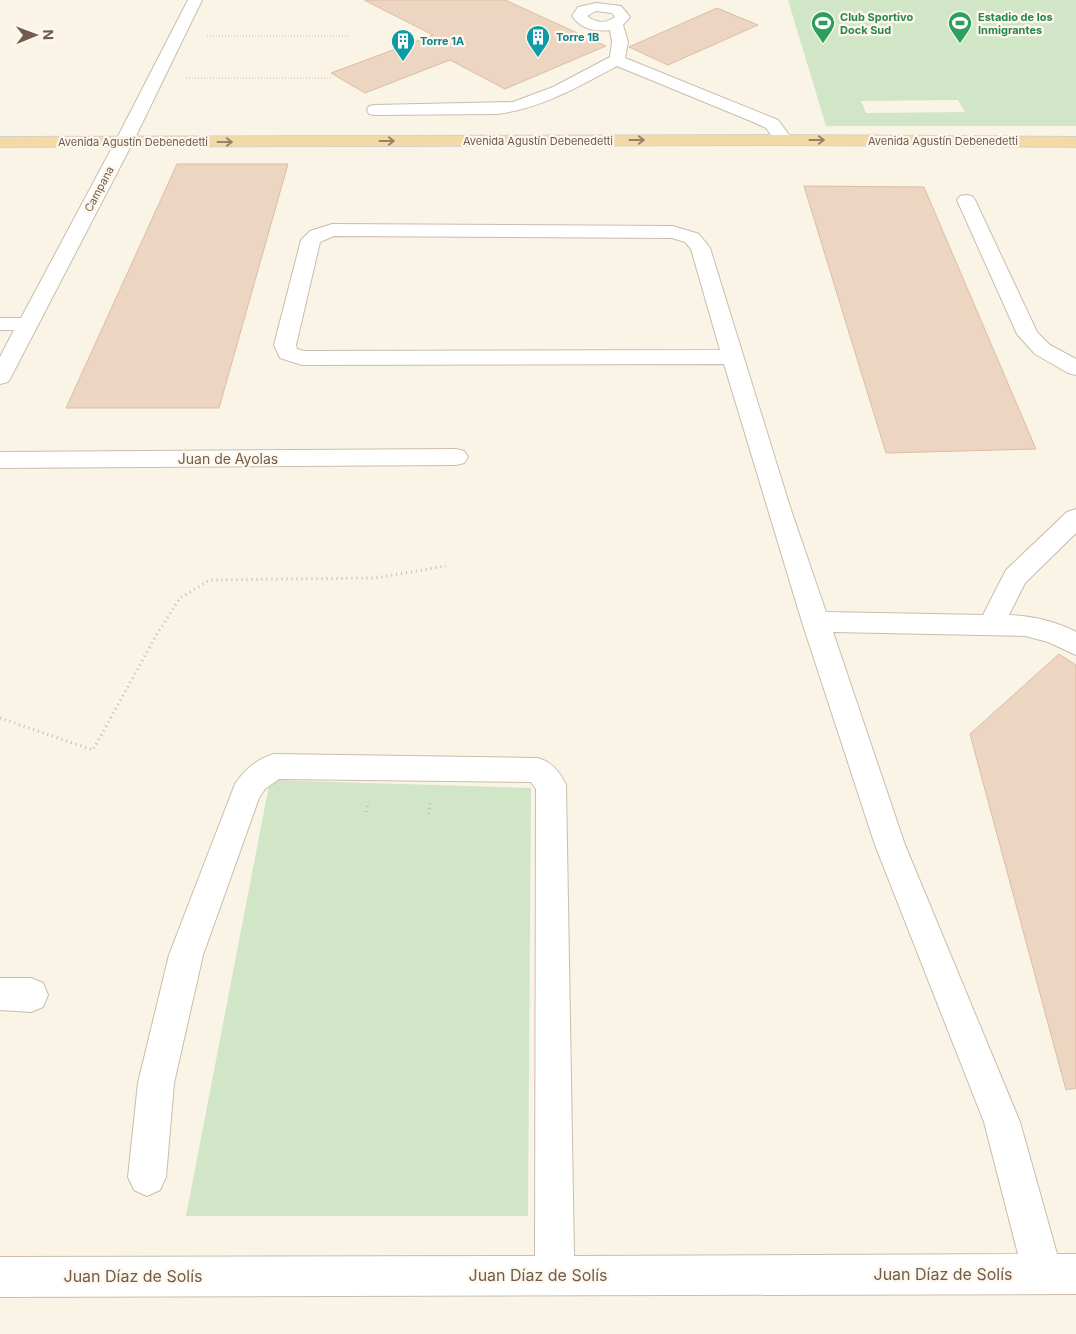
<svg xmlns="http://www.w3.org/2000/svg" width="1076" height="1334" viewBox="0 0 1076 1334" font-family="Inter,sans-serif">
<rect width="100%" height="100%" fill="#faf4e6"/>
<!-- green -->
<path fill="#d1e6c6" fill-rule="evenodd" d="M788 0H1076V126H826ZM958 100 965 112 866 113 861 101Z
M270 780 531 788 528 1216H186Z"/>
<!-- building -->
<path fill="#ecd5c1" stroke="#ddbda3" d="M364 0H505L606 46 505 89 450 60 365 93 331 73 433 35Z
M717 8 758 25 668 65 629 47Z
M177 164H288L219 408H66Z
M804 186 924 187 1036 449 886 453Z
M1059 654 1076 665V1088L1066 1090 970 734Z"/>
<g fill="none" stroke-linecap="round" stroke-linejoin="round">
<!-- minor casing -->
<g stroke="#cbbcae" stroke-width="2">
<path id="minor" d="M188 0H202L133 142 11 377 8 382 0 384V357L14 330H0V318H21L115 142Z
M596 3 621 6 630 17 623 25 628 42 625 58 778 120 793 140 790 144H778L766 128 753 122 617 66C578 87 542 108 498 114L375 115 369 114 367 110 369 106 375 105 513 102 553 87 610 57 612 42 610 30C595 32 581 29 572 16L578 7ZM596 11 612 13 615 17C606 24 596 23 587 16Z
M966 195 972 196 975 200 1037 332 1050 345 1076 359V375L1068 373 1035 354 1017 334 957 200 960 196Z
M332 224 673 226 699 234 710 248 790 507 826 612 983 615 1006 570 1067 512 1076 509V533L1025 583 1009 615C1032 616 1056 621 1076 632V655L1048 642 1025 636 833 632 905 845 1020 1122 1057 1254H1076V1294L0 1297V1257L535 1256 536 789 531 782 279 779 265 789 259 798 203 955 174 1083 166 1177 160 1190 147 1196 134 1190 128 1177 138 1083 169 955 235 784C245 769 257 759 274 754L538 758C552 762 560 772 566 785L574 1256 1018 1254 984 1122 875 845 802 622 724 364 302 365 280 358 274 345 301 240 310 231ZM334 236 672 238 685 242 691 249 720 350 304 351 297 349 296 345 320 242Z
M456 449 464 451 468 457 464 463 456 465 0 468V452Z
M0 978H31L43 983 48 995 43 1007 31 1012 0 1010Z"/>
</g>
<!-- major casing -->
<g stroke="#d7d1cd" stroke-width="2">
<path id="major" d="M784 135 1076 137V147L784 145 0 147V137Z"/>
</g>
<!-- path-far1 -->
<path stroke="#d1b8a4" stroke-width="2" stroke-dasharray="0.5 2.5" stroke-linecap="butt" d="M207 36H350
M186 78H331"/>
<!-- path -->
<path stroke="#d1b8a4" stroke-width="3" stroke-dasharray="1 4" stroke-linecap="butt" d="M0 718 93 750 157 634 180 598 210 580 375 578 446 566
M366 812 368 802
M429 814 430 801"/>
<!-- minor -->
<use href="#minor" fill="#fff" fill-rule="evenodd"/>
<!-- major -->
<use href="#major" fill="#f2daa6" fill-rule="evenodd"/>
</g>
<!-- one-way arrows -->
<defs><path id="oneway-shaft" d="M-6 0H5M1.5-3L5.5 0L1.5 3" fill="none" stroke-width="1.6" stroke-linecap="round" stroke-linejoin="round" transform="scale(1.25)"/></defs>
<g stroke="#988268">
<use href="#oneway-shaft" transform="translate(637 140)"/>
<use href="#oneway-shaft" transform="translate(817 140)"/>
<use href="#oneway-shaft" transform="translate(387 141)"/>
<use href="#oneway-shaft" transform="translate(225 142)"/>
</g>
<!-- icons -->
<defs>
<g id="stadium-pin" transform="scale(1.25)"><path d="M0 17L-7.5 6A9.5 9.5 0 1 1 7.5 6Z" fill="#2e9e5b" stroke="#fdf7ec"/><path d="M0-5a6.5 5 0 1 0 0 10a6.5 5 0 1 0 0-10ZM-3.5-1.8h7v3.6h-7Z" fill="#fff"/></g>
<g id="building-pin" transform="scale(1.25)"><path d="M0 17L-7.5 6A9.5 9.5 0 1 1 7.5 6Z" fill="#0f9aa8" stroke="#fdf7ec"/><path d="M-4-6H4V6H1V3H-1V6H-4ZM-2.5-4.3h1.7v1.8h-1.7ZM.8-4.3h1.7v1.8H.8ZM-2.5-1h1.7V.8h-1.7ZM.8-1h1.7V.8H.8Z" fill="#fff"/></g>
</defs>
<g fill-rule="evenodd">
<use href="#stadium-pin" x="823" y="23"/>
<use href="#stadium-pin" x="960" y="23"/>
<use href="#building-pin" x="538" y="37"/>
<use href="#building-pin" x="403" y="41"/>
</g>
<g text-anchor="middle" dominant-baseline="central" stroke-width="4.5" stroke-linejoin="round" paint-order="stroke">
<!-- far-leisure labels -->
<g font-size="11" font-weight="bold" fill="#27864d" stroke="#fdf7ec" text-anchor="start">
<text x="840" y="17">Club Sportivo<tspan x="840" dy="13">Dock Sud</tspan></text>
<text x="978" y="17">Estadio de los<tspan x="978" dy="13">Inmigrantes</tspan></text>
</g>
<!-- far-culture labels -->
<g font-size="11" font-weight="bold" fill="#0d838f" stroke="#fdf7ec" text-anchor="start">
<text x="556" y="37">Torre 1B</text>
<text x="420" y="41">Torre 1A</text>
</g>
<!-- far-street labels -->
<g font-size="11" fill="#715c4e" stroke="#fdf7ec">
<text x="538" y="141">Avenida Agustín Debenedetti</text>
<text x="943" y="141">Avenida Agustín Debenedetti</text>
<text x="133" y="142">Avenida Agustín Debenedetti</text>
<text transform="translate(99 189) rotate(-62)">Campana</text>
</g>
<!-- street labels -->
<g font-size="14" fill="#715c4e" stroke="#fdf7ec">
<text x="228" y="458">Juan de Ayolas</text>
</g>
<!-- near-street labels -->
<g font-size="16" fill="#715c4e" stroke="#fdf7ec">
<text x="943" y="1274">Juan Díaz de Solís</text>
<text x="538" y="1275">Juan Díaz de Solís</text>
<text x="133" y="1276">Juan Díaz de Solís</text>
</g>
</g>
<!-- north arrow -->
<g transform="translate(35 35) rotate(89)" stroke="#fdf7ec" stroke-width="4" paint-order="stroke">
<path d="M0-4L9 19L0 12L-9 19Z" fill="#715c4e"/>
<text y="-8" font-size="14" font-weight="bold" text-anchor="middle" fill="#715c4e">N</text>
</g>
</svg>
